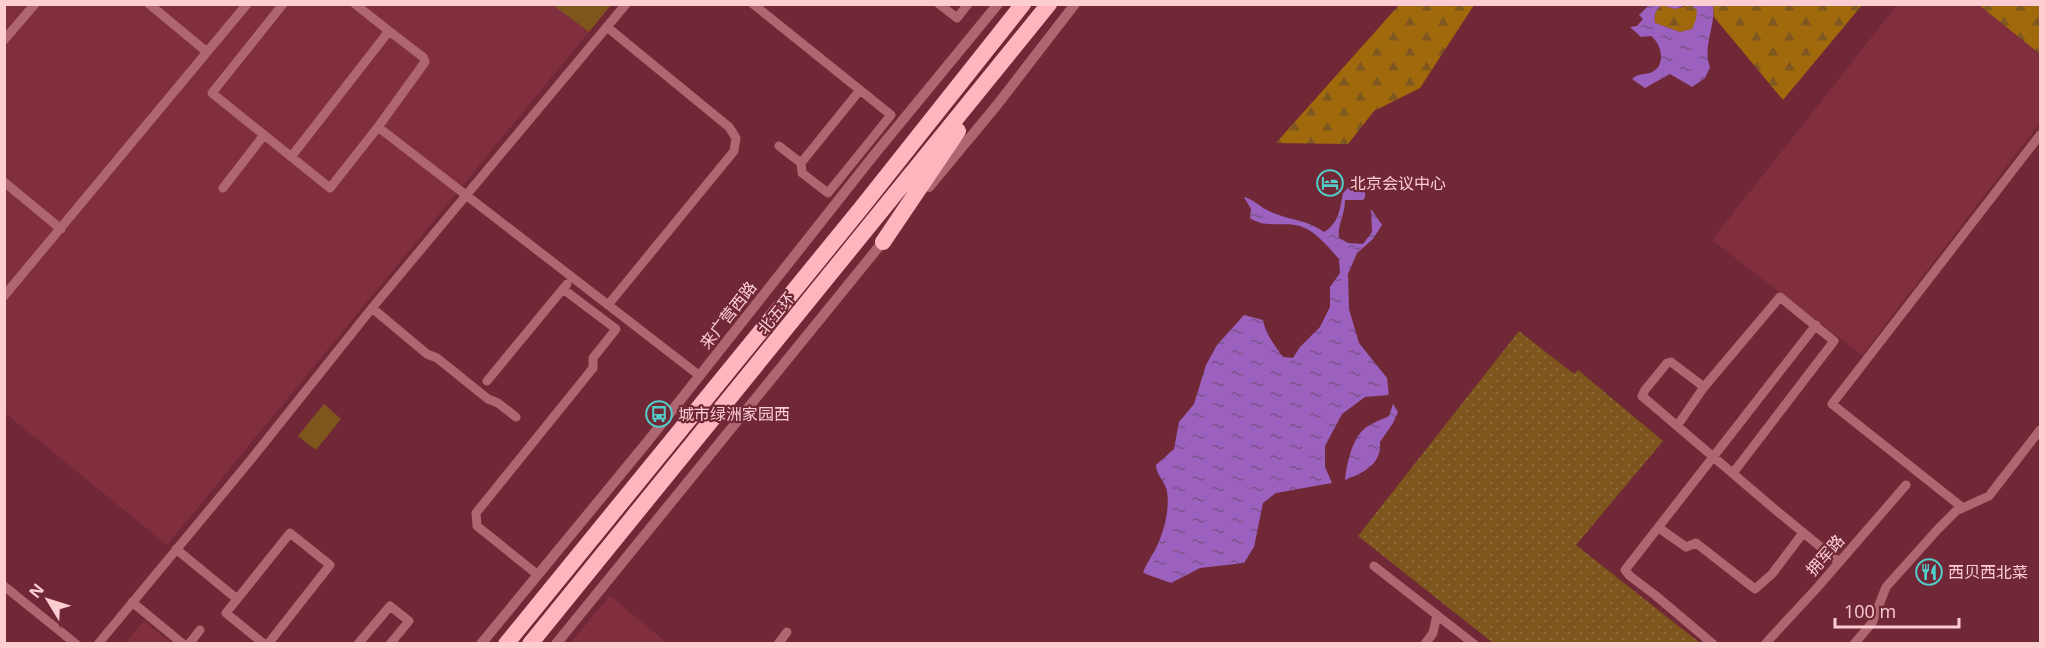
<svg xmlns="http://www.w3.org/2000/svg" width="2045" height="648" viewBox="0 0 2045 648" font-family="'Open Sans','Noto Sans SC',sans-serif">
<defs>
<pattern id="grass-dots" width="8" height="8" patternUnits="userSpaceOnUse" patternTransform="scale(1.5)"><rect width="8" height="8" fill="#7d551d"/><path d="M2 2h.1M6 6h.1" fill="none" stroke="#906c3d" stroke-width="1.8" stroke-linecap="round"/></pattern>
<pattern id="forest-firs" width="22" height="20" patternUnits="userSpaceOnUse" patternTransform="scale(1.5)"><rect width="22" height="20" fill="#a0690b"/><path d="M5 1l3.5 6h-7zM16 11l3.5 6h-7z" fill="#7e5820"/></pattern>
<pattern id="water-ripples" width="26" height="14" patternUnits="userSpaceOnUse" patternTransform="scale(1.5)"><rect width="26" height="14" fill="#9c61be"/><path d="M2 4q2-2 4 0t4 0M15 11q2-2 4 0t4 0" fill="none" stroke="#7c538b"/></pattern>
</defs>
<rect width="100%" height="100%" fill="#712836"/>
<!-- built -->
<path fill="#812f3f" d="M4 5H611L167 545 5 413Z
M1897 5H1979L2040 54V123L1862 355 1712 240Z
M610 596 667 643H570Z
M144 621 171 643H125Z"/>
<!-- grass -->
<path fill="url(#grass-dots)" d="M1519 331 1574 374 1578 370 1663 441 1576 545 1700 643H1493L1358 536Z"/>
<!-- forest -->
<path fill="url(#forest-firs)" d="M1399 5H1474L1420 88 1374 111 1348 144 1276 143Z
M1662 5 1675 9 1691 5 1697 9V19L1692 29 1680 32 1655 23C1654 15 1655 10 1662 5Z
M1713 5H1862L1783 100 1714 17Z
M1979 5H2040V54Z"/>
<!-- green -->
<path fill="#7d551d" d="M553 5H611L589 32Z
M324 404 341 419 316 450 298 436Z"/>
<!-- water -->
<path fill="url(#water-ripples)" d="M1689 4 1675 9 1662 5C1655 10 1654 15 1655 23L1680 32 1692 29 1696 19 1697 10 1691 5H1713C1716 26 1702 47 1710 67L1705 78 1692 87 1670 74 1645 88 1632 79C1640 73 1641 75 1650 73 1667 67 1662 44 1651 36L1641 37 1630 27 1637 26 1643 19 1639 15 1649 5Z
M1365 180V197L1363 200H1345C1345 215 1337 225 1339 238L1348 243 1363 244 1372 232 1371 209 1382 225 1373 239 1357 253 1348 274 1349 309 1359 343 1387 378 1389 395 1365 397 1342 414 1325 446V467L1332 483 1276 493 1263 503 1254 547 1244 563 1200 568 1171 583 1143 573C1146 564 1152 556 1156 548 1164 532 1170 509 1167 491 1165 481 1157 477 1156 465L1174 449 1179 422 1194 404 1206 365 1217 345 1244 315 1263 320C1265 333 1275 346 1283 357L1293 358 1300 347 1320 327 1330 307V287L1340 273 1339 259C1328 247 1316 231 1300 226 1283 221 1266 229 1250 218L1251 209 1244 197C1253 199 1260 207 1269 211 1287 220 1309 220 1324 232 1339 223 1340 209 1343 193L1349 187H1357Z
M1393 404 1398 412 1393 423 1380 442C1382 464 1363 473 1345 480 1347 464 1351 442 1363 430 1369 424 1381 420 1389 416Z"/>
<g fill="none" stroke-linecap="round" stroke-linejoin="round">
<!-- minor -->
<path stroke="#af6670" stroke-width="9" d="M149 4 207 52
M283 4 212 93 330 188 378 127 700 376
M355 4 389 31
M753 4 860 90 801 163 779 146
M939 4 957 18 968 4
M607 27 729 127 736 138 734 151 608 305
M4 40 35 4
M291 157 389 31 423 57 425 62 378 127
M801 163 802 173 828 193 891 115 860 90
M4 182 61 229
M223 188 264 135
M4 296 247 4
M372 308 427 354 437 358 488 399 498 403 516 417
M487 381 567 284
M1704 387 1671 362 1667 363 1645 390 1642 396 1772 507 1839 562
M1677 426 1704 387 1780 297 1834 341 1733 473
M1963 508 1832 404 2040 135
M1659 528 1686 547 1696 543 1755 589 1772 574 1803 533
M176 549 237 599
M1374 566 1474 644
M538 575 477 526 476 513 593 368V358L616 329 563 289
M4 586 76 644
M132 602 183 644
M98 644 249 462 372 308 626 4
M189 644 200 630
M264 644 226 613 290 533 330 565 268 644
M358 644 390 606 409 621 390 644
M778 644 787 632
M1425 644 1433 633 1437 615
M1713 644 1655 595 1630 576 1625 570 1816 325
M1765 644 1816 589 1906 485
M1854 644 1872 623 1886 587 1938 529 1956 511 1989 496 2040 430"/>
<!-- tertiary -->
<path stroke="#af6670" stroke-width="10" d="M929 187 997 105 1075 4
M481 644 648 441 874 155 998 4
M556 644 886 238"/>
<!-- motorway -->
<path stroke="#feb6be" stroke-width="16" d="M883 242 958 131
M506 644 862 207 1023 4
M530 644 1049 4"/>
</g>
<!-- icons -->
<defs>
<g id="hotel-ring" transform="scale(1.35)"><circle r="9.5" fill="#712836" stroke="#53cdc9" stroke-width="1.5"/><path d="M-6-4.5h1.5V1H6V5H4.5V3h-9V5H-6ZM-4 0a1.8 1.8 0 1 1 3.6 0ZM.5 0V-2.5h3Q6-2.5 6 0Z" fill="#53cdc9"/></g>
<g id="bus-ring" transform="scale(1.35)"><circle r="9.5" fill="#712836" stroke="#53cdc9" stroke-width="1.5"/><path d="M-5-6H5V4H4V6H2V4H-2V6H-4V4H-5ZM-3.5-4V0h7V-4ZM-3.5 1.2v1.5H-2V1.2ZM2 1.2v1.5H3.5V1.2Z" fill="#53cdc9"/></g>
<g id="restaurant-ring" transform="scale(1.35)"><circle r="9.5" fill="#712836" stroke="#53cdc9" stroke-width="1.5"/><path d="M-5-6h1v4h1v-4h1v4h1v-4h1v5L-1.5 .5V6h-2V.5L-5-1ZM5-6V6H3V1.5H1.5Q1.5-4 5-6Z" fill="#53cdc9"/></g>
</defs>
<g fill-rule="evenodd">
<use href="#hotel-ring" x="1330" y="183"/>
<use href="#bus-ring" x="659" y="414"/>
<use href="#restaurant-ring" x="1929" y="572"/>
</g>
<g text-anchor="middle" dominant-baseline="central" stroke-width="4.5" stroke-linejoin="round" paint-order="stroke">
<!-- poi labels -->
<g font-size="16" fill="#fcced2" stroke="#712836" text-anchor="start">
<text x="1350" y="183">北京会议中心</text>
<text x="678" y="414">城市绿洲家园西</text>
<text x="1948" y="572">西贝西北菜</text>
</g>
<!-- street labels -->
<g font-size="16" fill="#fcced2" stroke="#712836">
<text transform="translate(776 313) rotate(-51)">北五环</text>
<text transform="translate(728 315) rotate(-52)">来广营西路</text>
<text transform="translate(1825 555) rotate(-49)">拥军路</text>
</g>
</g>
<!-- border -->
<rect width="2045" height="648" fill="none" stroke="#fcced2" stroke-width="12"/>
<!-- north arrow -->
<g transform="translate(48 600) rotate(308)" stroke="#712836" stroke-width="4.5" paint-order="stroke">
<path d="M0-4.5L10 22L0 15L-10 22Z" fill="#fcced2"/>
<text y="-9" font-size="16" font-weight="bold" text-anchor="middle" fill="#fcced2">N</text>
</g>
<!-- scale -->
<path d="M1835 618v9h124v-9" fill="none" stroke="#fcced2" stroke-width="3"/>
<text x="1844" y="618" font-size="18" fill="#fcced2" stroke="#712836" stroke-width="4.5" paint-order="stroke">100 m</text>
</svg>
